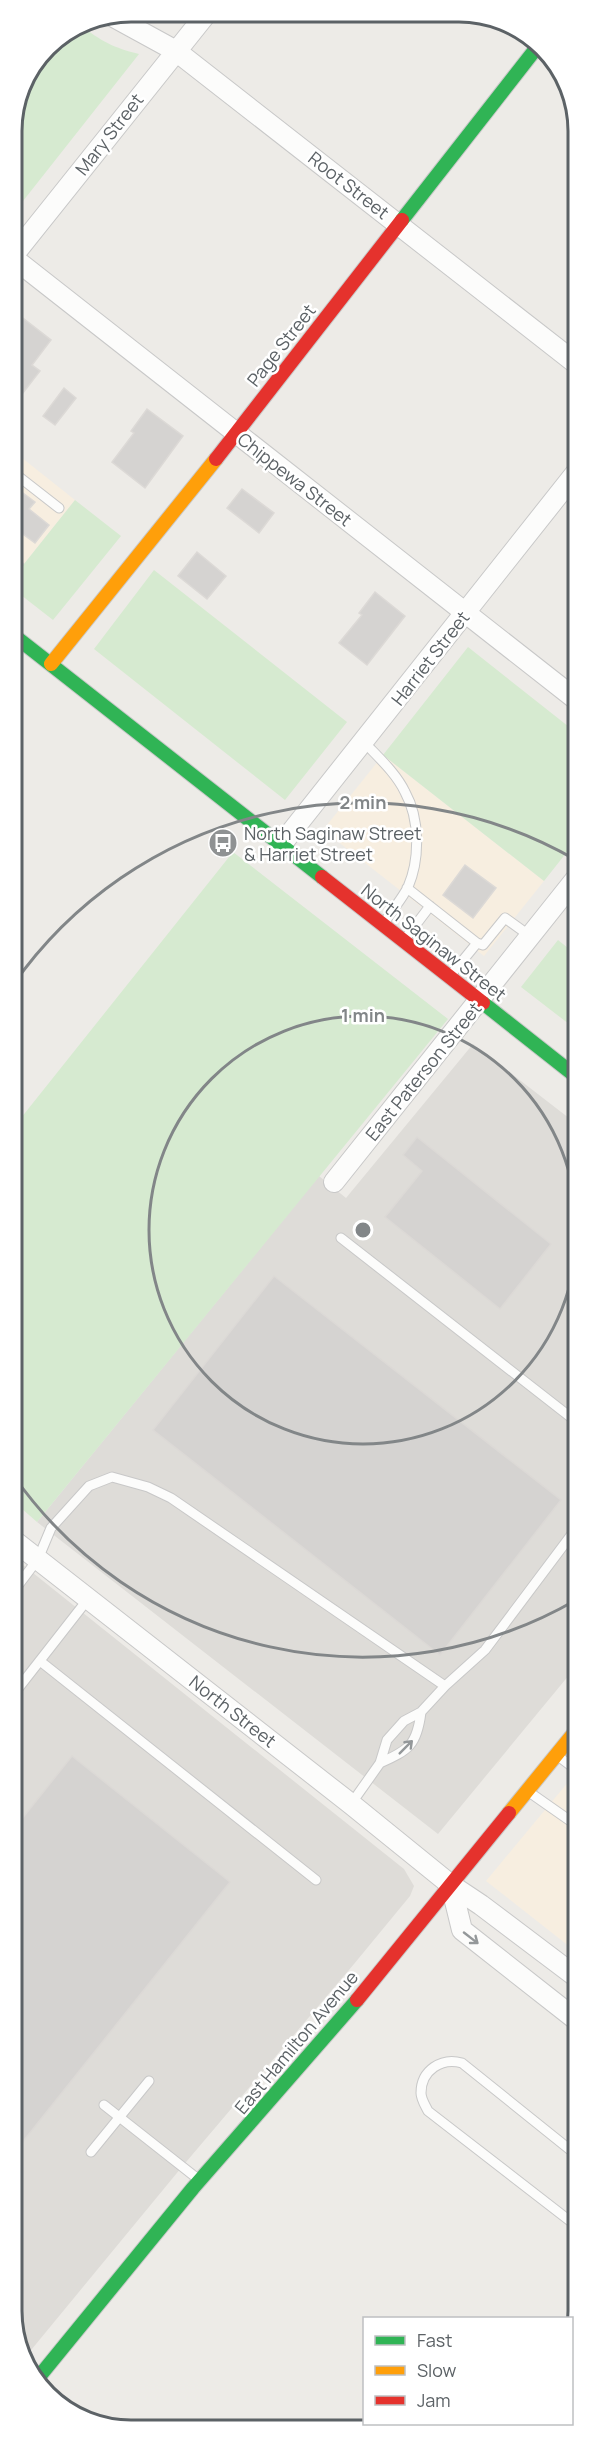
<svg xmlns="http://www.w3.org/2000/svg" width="591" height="2443" viewBox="0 0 591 2443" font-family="Manrope,sans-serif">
<rect width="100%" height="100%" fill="#edebe7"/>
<!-- commercial -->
<path fill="#f7eee0" d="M12 450 75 500 12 579Z
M383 755 544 881 484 956 323 830Z
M579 1769V1954L486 1881Z"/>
<!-- industrial -->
<path fill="#dedcd8" d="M473 1044 578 1125 579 1663 438 1834 37 1522 319 1176 346 1198Z
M13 1557 404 1869 414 1886 410 1896 354 1964 181 2168 27 2355 13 2327Z"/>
<!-- green -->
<path fill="#d6ead0" d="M80 25C101 41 114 48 139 54L12 215C12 154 3 99 46 48 55 39 70 32 80 25Z
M75 500 121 536 53 620 12 588V579Z
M154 570 347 722 285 800 94 649Z
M468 647 578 734V838L544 881 383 755Z
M233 852 448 1019 37 1522 13 1501V1128Z
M558 940 578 956V1031L521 987Z"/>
<!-- building -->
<path fill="#d5d3d1" stroke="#dcd9d6" stroke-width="1.5" d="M19 315 51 340 32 365 40 371 12 407V323Z
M64 388 76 398 55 425 43 416Z
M147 409 183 436 145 488 112 462 134 433 131 431Z
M242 489 274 513 259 533 227 508Z
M23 493 35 502 29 509 49 525 35 543 12 526V507Z
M197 552 226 576 207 599 178 576Z
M375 592 405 616 367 665 339 643 362 615 359 613Z
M465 865 496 888 473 918 443 895Z
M417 1137 551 1244 500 1309 385 1217 422 1171 403 1155Z
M274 1276 561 1500 440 1655 153 1430Z
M72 1756 230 1882 13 2154V1830Z"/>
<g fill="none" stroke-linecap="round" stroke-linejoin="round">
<!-- lane casing -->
<g stroke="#c8c8c8" stroke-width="11">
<path id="lane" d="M12 484 18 476 59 508
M12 559 18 564
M364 742C378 757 396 773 405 792 420 819 420 859 408 887 402 899 392 910 385 922
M407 888 477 943 483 945 505 918 530 936
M405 939 430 906
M450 976 477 943
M341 1238 578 1423
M13 1592 38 1559 51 1528 89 1486 112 1477 148 1487 171 1498 445 1686 421 1712 404 1721 387 1740 380 1763C409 1750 417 1745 421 1712
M40 1661 316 1880
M445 1686 485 1650 578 1526
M13 1695 88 1599
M558 1756 579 1772
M529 1792 579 1827
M351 1804 380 1763
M104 2105 198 2179
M91 2152 149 2081
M579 2157 462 2063C442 2057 421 2070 421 2093 421 2099 425 2105 428 2111L579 2228"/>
</g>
<!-- street casing -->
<g stroke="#c8c8c8" stroke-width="22">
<path id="street" d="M112 16 176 51 578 365
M12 257 578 701
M12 257 207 13
M281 845 578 470
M334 1182 578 876
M13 1540 351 1804 451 1885 481 1905 579 1979
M451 1885 462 1930 579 2022"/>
</g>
<!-- fast casing -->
<g stroke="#c9c9c9" stroke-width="16">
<path id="fast" d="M402 220 538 46
M12 634 322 877
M483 1003 578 1078
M38 2378 193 2188 357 2000"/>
</g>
<!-- slow casing -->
<g stroke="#c9c9c9" stroke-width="16">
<path id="slow" d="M51 664 216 459
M509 1813 579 1727"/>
</g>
<!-- jam casing -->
<g stroke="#c9c9c9" stroke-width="16">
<path id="jam" d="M216 459 402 220
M322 877 483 1003
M357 2000 509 1813"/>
</g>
<!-- lane -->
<use href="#lane" stroke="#fcfcfb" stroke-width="9"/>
<!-- street -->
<use href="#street" stroke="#fcfcfb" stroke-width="20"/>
<!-- fast -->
<use href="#fast" stroke="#30b455" stroke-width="14"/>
<!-- slow -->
<use href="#slow" stroke="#ff9f0a" stroke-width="14"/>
<!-- jam -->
<use href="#jam" stroke="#e5322d" stroke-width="14"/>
</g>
<!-- one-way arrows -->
<defs><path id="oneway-shaft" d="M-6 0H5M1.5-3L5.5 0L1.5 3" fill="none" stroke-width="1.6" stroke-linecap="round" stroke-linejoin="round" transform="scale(1.5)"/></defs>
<g stroke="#94989a">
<use href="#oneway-shaft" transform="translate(406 1747) rotate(-45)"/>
<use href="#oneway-shaft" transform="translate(471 1938) rotate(38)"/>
</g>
<!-- distance rings -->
<g fill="none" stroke="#828688" stroke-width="3">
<circle cx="363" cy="1230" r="214"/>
<path d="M576 1600A427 427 0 0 1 13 1475M13 985A427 427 0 0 1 576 860"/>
</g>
<!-- icons -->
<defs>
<g id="bus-disc" transform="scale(1.5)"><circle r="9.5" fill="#8f9293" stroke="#fff"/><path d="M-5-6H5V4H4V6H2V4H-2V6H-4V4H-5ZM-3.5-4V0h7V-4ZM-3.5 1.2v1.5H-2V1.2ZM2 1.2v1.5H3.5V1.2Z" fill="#fff"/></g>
</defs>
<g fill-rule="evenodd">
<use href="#bus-disc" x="223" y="843"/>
</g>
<g text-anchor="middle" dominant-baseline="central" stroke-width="5" stroke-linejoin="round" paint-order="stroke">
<!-- street labels -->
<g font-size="18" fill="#5c6266" stroke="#fff">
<text transform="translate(109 134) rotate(-52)">Mary Street</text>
<text transform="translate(349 185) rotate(38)">Root Street</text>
<text transform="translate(281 345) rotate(-52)">Page Street</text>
<text transform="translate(295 479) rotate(38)">Chippewa Street</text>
<text transform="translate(430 658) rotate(-52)">Harriet Street</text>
<text transform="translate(434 942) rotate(38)">North Saginaw Street</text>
<text transform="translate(423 1071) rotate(-51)">East Paterson Street</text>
<text transform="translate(233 1711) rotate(38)">North Street</text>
<text transform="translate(296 2042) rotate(-50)">East Hamilton Avenue</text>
</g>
<!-- poi labels -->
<g font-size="18" fill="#5c6266" stroke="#fff" text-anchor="start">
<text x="244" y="833">North Saginaw Street<tspan x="244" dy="21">&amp; Harriet Street</tspan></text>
</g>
</g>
<!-- crop -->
<path d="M0 0H591V2443H0ZM131 22H459A109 109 0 0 1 568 131V2311A109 109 0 0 1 459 2420H131A109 109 0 0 1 22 2311V131A109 109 0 0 1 131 22Z" fill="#fff" fill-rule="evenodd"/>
<path fill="none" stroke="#5c6266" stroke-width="3" d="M131 22H459A109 109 0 0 1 568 131V2311A109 109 0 0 1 459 2420H131A109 109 0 0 1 22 2311V131A109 109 0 0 1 131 22Z"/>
<circle cx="363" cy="1230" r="9" fill="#828688" stroke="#fff" stroke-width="3"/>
<g font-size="18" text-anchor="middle" font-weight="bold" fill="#828688" stroke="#fff" stroke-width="5" stroke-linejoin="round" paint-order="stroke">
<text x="363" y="809">2 min</text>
<text x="363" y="1022">1 min</text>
</g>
<!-- legend -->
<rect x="363" y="2317" width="210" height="108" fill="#ffffff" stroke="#bec0c2" stroke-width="1.5"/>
<rect x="375" y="2336" width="30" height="9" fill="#30b455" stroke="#bec0c2" stroke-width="1.5"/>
<text x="417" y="2347" font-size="18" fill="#5c6266">Fast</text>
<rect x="375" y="2366" width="30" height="9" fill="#ff9f0a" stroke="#bec0c2" stroke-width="1.5"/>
<text x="417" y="2377" font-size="18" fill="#5c6266">Slow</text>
<rect x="375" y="2396" width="30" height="9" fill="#e5322d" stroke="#bec0c2" stroke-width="1.5"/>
<text x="417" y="2407" font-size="18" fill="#5c6266">Jam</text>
</svg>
